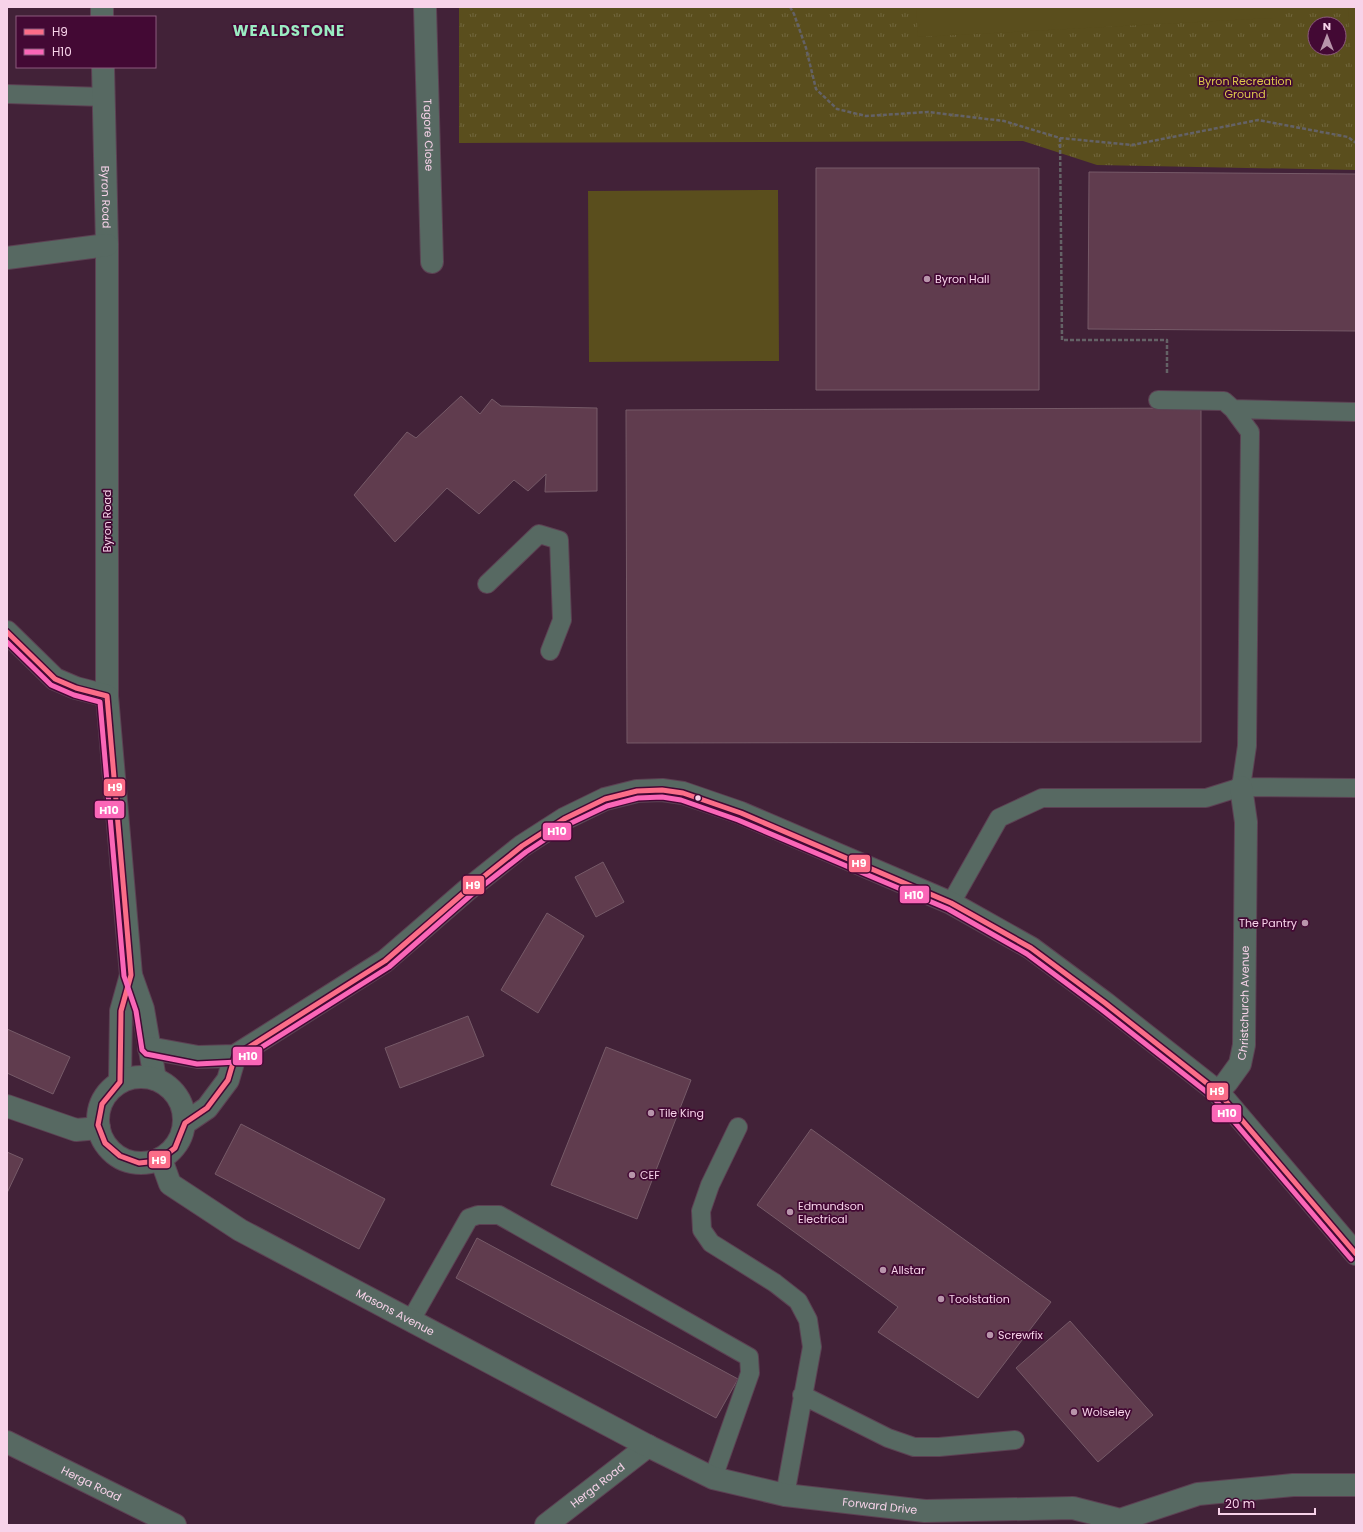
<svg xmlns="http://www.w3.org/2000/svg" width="1363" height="1532" viewBox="0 0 1363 1532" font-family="Poppins,sans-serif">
<defs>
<pattern id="park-tufts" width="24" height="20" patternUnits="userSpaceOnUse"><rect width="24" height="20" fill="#5a4e1d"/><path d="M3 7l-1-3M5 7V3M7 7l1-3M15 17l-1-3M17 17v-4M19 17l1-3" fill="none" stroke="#72673e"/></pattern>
</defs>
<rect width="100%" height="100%" fill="#422238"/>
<!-- park -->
<path fill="url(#park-tufts)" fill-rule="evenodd" d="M459 7H1356V170L1097 165 1023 141 459 143ZM1315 24H1339V48H1315Z"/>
<!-- pitch -->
<path fill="#5a4e1d" d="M916 7H1273V18L918 37Z
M1348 7H1356V102L1354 103Z
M778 190 779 361 589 362 588 191Z"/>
<!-- building -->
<path fill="#603c4e" stroke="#765a68" d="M816 168H1039V390H816Z
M1089 172 1356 174V331L1088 329Z
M461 396 480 414 492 399 501 406 597 408V491L545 492 546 474 528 491 514 480 479 514 447 488 395 542 354 495 407 432 416 438Z
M1201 408V742L627 743 626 410Z
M603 862 624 902 596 917 575 877Z
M547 913 584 936 538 1013 501 990Z
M468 1016 484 1056 400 1088 385 1048Z
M7 1029 70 1057 53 1094 7 1073Z
M606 1047 691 1080 637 1219 551 1185Z
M241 1124 385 1199 359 1249 215 1174Z
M811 1129 1051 1302 978 1398 878 1332 898 1307 757 1205Z
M7 1152 23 1159 7 1193Z
M477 1238 738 1379 716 1418 456 1278Z
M1070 1321 1153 1415 1098 1462 1016 1368Z"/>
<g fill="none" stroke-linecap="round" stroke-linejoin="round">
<!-- service casing -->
<g stroke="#5c4153" stroke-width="20">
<path id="service" d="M7 94 104 97
M1158 400 1224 401 1233 409 1250 432 1247 746 1241 787
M1233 409 1356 412
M487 584 539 534 559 540 562 620 550 651
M951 903 999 818 1042 798H1206L1241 787 1356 788
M738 1127 710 1185 701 1211 702 1230 711 1243 775 1283 798 1301 808 1320 812 1347 785 1495
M411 1320 469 1218 478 1215H499L749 1357 750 1373 713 1478
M802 1395 888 1438 914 1447H939L1015 1440"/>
</g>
<!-- minor casing -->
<g stroke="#5c4153" stroke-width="24">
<g id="minor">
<path d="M102 7V17"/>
<path id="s1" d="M425 7 432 262"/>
<path id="s2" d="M103 67 107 245V696L131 975 143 1009 155 1079"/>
<path d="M7 258 107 245"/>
<path d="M7 632 55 679 76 688 107 696"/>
<path d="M149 1048 198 1057 235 1056 385 961 467 890 522 846 564 819 605 799 637 791 662 790 683 793 741 813 951 903 1031 948 1105 1003 1218 1092 1356 1254"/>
<path d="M120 1082 121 1011 131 975"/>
<path id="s3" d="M1218 1092 1227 1082 1240 1064 1244 1045 1246 822 1241 787"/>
<path d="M185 1123 207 1108 228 1080 235 1056"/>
<path id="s4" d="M7 1442 175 1525"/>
<path id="s5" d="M546 1525 648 1446"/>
</g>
</g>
<!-- tertiary casing -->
<g stroke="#5c4153" stroke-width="24">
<g id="tertiary">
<circle cx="141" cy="1120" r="43"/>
<path d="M7 1106 76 1130 99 1128"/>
<path id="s6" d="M161 1159 170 1184 240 1230 648 1446 713 1478 785 1495 925 1511 1073 1508 1120 1520 1198 1494 1293 1485H1356"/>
</g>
</g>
<!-- path -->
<path stroke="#646266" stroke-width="2.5" stroke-dasharray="4 2" stroke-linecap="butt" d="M790 7 794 14 806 48 816 89 837 109 866 116 928 112 1004 121 1060 138 1132 145 1258 120 1348 137 1356 143
M1060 138 1062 340H1167V374"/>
<!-- service -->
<use href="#service" stroke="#576962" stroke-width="18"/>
<!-- minor -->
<use href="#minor" stroke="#576962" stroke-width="22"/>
<!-- tertiary -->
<use href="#tertiary" stroke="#576962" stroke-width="22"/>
<!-- bus-1 casing -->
<g stroke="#430934" stroke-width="8">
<path id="bus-1" d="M7 632 55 679 76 688 107 696 131 975 121 1011 120 1082 102 1104 98 1125 105 1143 120 1156 139 1163 158 1161 175 1148 185 1123 207 1108 228 1080 235 1056 385 961 467 890 522 846 564 819 605 799 637 791 662 790 683 793 741 813 951 903 1031 948 1105 1003 1218 1092 1356 1254"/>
</g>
<!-- bus-2 casing -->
<g stroke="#430934" stroke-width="8">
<path id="bus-2" d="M7 642 51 685 74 695 100 702 124 976 136 1011 142 1050 146 1054 197 1064 238 1062 389 967 471 895 526 852 567 825 607 806 638 798 662 797 681 800 738 820 948 909 1027 954 1101 1009 1213 1097 1351 1259"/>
</g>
<!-- bus-1 -->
<use href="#bus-1" stroke="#fb6d88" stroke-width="5"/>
<!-- bus-2 -->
<use href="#bus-2" stroke="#fa66b7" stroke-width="5"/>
</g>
<!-- markers -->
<g fill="#b895ab" stroke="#430934" stroke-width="1.5">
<circle cx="927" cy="279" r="4"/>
<circle cx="1305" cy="923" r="4"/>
<circle cx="651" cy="1113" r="4"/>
<circle cx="632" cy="1175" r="4"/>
<circle cx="790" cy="1212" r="4"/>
<circle cx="883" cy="1270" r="4"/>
<circle cx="941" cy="1299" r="4"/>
<circle cx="990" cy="1335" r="4"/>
<circle cx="1074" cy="1412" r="4"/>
</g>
<circle fill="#f7d3e9" stroke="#430934" stroke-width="1.5" cx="698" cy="798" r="3.5"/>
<g text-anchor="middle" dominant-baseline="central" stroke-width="3.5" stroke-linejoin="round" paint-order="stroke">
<!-- park labels -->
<g font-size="11" fill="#dcc94b" stroke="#430934">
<text x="1245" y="81">Byron Recreation<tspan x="1245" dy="13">Ground</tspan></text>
</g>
<!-- street labels -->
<g font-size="11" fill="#f7d3e9" stroke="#430934">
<text stroke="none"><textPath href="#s1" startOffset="128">Tagore Close</textPath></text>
<text stroke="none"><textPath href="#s2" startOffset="130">Byron Road</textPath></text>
<text transform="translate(107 521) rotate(-90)">Byron Road</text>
<text stroke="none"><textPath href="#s3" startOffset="97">Christchurch Avenue</textPath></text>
<text stroke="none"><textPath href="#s6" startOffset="286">Masons Avenue</textPath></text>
<text stroke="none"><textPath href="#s4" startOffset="94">Herga Road</textPath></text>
<text stroke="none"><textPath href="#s5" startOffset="65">Herga Road</textPath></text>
<text stroke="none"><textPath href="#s6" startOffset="814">Forward Drive</textPath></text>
</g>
<!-- poi labels -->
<g font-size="11" fill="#f7d3e9" stroke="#430934" text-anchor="start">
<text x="935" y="279">Byron Hall</text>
<text x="1297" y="923" text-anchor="end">The Pantry</text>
<text x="659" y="1113">Tile King</text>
<text x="640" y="1175">CEF</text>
<text x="798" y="1206">Edmundson<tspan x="798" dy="13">Electrical</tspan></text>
<text x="891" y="1270">Allstar</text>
<text x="949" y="1299">Toolstation</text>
<text x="998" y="1335">Screwfix</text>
<text x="1082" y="1412">Wolseley</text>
</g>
<!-- district labels -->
<g font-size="15" font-weight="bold" letter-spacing="1" fill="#9aecc2" stroke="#430934">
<text x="289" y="30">WEALDSTONE</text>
</g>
</g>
<g stroke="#430934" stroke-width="1.5">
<rect x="103" y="778" width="23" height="19" rx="4" fill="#fb6d88"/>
<rect x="94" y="800" width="31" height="19" rx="4" fill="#fa66b7"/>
<rect x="542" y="822" width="30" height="19" rx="4" fill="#fa66b7"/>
<rect x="848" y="854" width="23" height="19" rx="4" fill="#fb6d88"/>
<rect x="462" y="875" width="23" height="20" rx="4" fill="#fb6d88"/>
<rect x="899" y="885" width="31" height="19" rx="4" fill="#fa66b7"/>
<rect x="232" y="1046" width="31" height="20" rx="4" fill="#fa66b7"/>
<rect x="1206" y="1082" width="23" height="19" rx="4" fill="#fb6d88"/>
<rect x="1211" y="1104" width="31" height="19" rx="4" fill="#fa66b7"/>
<rect x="148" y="1150" width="23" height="19" rx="4" fill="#fb6d88"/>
</g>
<g font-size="11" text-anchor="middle" font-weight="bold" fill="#fff">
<text x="115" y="791">H9</text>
<text x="109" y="814">H10</text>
<text x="557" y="835">H10</text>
<text x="859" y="867">H9</text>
<text x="473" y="889">H9</text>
<text x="914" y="899">H10</text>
<text x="248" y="1060">H10</text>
<text x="1217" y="1095">H9</text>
<text x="1227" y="1117">H10</text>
<text x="159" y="1164">H9</text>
</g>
<!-- border -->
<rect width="1363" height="1532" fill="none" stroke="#f7d3e9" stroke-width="16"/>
<!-- legend -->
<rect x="16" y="16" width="140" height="52" fill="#430934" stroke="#8b5a7c"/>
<rect x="24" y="29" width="20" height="6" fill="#fb6d88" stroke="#8b5a7c"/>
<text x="52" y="36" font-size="12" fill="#f7d3e9">H9</text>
<rect x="24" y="49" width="20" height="6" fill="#fa66b7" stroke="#8b5a7c"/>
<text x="52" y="56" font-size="12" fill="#f7d3e9">H10</text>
<!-- north arrow -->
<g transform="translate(1327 36)"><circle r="19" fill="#430934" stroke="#8b5a7c"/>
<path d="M0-3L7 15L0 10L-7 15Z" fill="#b895ab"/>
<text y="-6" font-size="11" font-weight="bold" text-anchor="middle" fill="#f7d3e9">N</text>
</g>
<!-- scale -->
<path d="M1219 1508v6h96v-6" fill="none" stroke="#f7d3e9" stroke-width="2"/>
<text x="1225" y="1508" font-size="12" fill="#f7d3e9" stroke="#430934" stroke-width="3" paint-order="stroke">20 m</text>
</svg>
